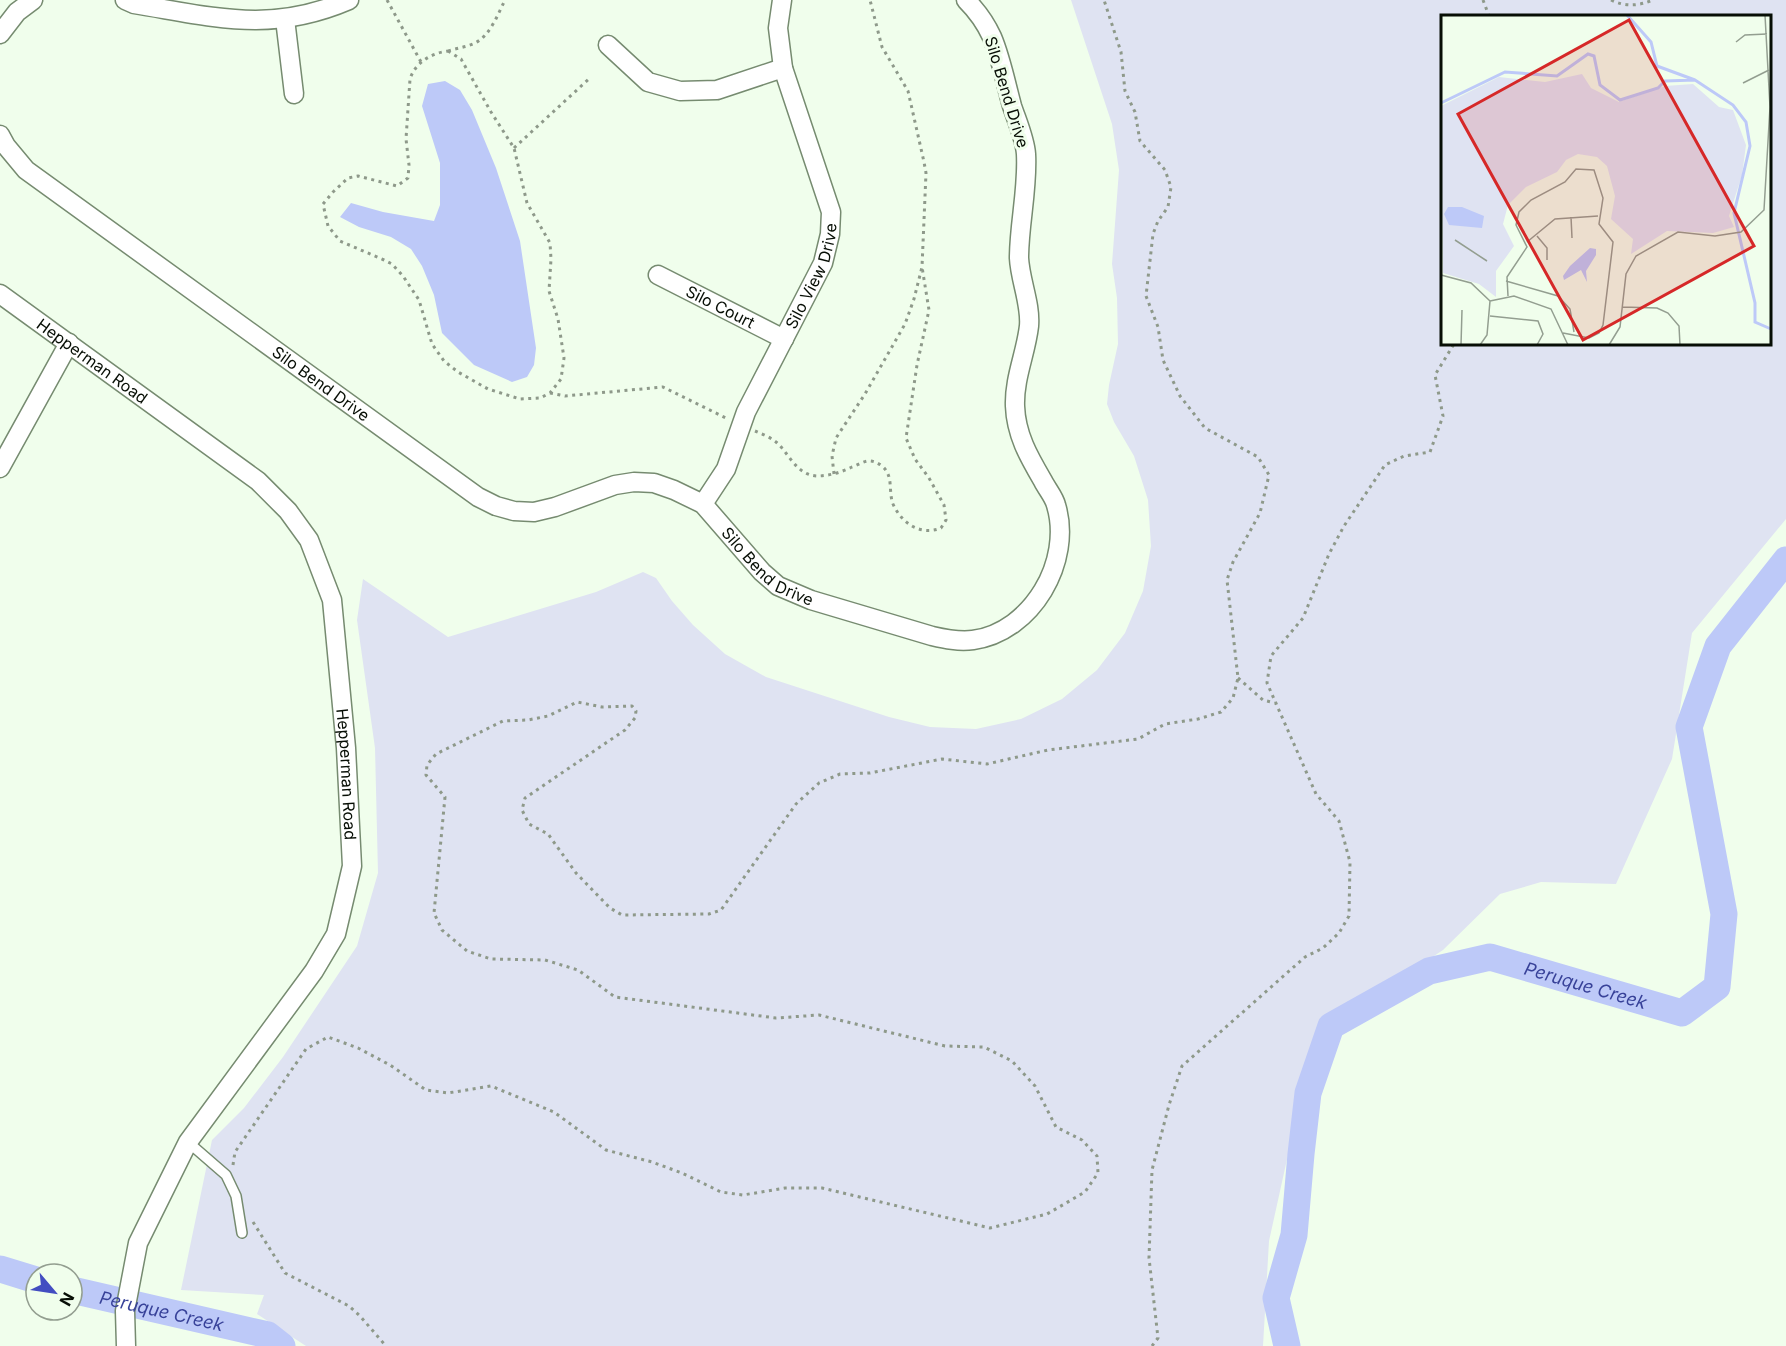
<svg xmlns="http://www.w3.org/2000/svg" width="1786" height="1346" viewBox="0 0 1786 1346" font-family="Inter,sans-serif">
<rect width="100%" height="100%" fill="#f0feec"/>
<!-- green -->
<path fill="#dfe3f2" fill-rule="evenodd" d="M1071 0H1786V519L1692 633 1672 759 1616 884 1541 882 1500 894 1443 950 1363 1003 1324 1015 1306 1073 1269 1241 1263 1346H306L257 1314 264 1295 181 1290 212 1140 244 1108 283 1057 357 946 378 873 375 748 357 620 363 579 448 637 596 592 643 572 656 578 672 601 693 625 725 654 766 677 889 717 930 727 976 729 1021 719 1062 699 1097 670 1125 633 1143 591 1151 546 1148 500 1134 456 1114 422 1107 404 1109 385 1118 344 1117 298 1112 264 1119 170 1112 124ZM1442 16H1770V344H1442Z"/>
<!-- water -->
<path fill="#bdc9f8" d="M445 81 460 90 472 110 496 168 520 241 536 348 534 365 527 377 512 382 474 365 442 333 434 295 422 266 411 249 391 237 359 227 340 217 351 203 383 212 434 221 440 205V163L422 106 428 84Z"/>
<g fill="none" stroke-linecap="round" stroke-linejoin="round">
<!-- river -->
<g stroke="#bdc9f8" stroke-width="27">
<path d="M0 1269 36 1280"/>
<path id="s1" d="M72 1290 268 1335 282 1346"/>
<path id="s2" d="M1287 1346 1276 1298 1294 1235 1301 1154 1308 1093 1331 1026 1429 971 1490 957 1682 1013 1717 987 1724 914 1689 727 1718 646 1786 560"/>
</g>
<!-- service casing -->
<g stroke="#768b70" stroke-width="12">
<path id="service" d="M188 1142 226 1175 236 1196 242 1233"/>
</g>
<!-- minor casing -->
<g stroke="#768b70" stroke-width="21">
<g id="minor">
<path d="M125 0 134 4C215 17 270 34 349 0"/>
<path d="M285 19 294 94"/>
<path d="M0 34 17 12 33 0"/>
<path d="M608 45 648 82 680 91 717 90 783 68"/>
<path id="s3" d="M0 135 6 146 26 170 478 497 496 506 514 511 534 512 555 507 615 485 634 482 654 483 674 490 703 504 762 572 778 586 811 600 932 636C945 639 959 642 973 640 1032 632 1073 561 1056 505 1054 497 1047 489 1043 481 1029 457 1016 435 1015 406 1014 378 1026 353 1029 326 1031 304 1020 280 1019 258 1019 224 1028 189 1026 154 1025 139 1017 121 1012 106 1006 84 1001 58 992 37 986 24 976 10 966 0"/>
<path id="s4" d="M658 275 784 339"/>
<path id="s5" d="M0 294 258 481 288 511 309 540 332 600 346 748 352 866 336 934 314 971 188 1142 138 1243 125 1311 126 1346"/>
<path d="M0 468 69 343"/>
<path id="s6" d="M703 504 726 469 746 412 823 263 830 234 831 212 783 68 778 28 782 0"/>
</g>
</g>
<!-- path -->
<path stroke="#8e998a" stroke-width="3" stroke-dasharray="3 4.5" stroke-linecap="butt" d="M387 0 421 62
M1483 0 1489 16
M1611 0C1626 7 1638 6 1653 0
M448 51 461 59 491 112 514 148 527 203 550 243 551 259 549 291 558 319 564 358 561 379 550 393 540 398 520 399 488 389 458 372 444 361 432 344 419 300 403 276 392 264 384 260 340 241 328 226 323 204 333 192 348 178 358 176 397 186 408 178 409 165 406 139 410 79C415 63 431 53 448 51Z
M448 51C457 48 467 47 475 43 490 36 498 14 505 0
M514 148 591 77
M550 393 565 396 663 387 728 419
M755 431C762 434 770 437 776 442 789 453 796 475 817 476 829 476 842 472 852 467 858 465 864 461 869 461 874 461 878 463 882 466 894 476 888 491 893 504 902 524 921 536 941 528L946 520 944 505 929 478 915 459 906 438 917 365 929 310 922 267
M834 474 832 456 836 438 865 394 905 324 914 299 922 267 926 173 924 162 908 91 882 47 870 0
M1238 678 1263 700 1275 703
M233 1165 235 1152 306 1049 328 1037 358 1048 390 1065 426 1090 448 1093 491 1086 554 1112 606 1150 652 1162 682 1173 721 1192 743 1195 785 1188H822L990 1228 1047 1214 1085 1192 1098 1173 1097 1156 1082 1140 1056 1127 1035 1086 1012 1061 984 1047 945 1046 819 1015 776 1018 615 997 578 970 545 960 491 959 467 951 442 930 434 913 445 797 426 775 427 765 436 754 503 721 528 720 548 716 577 702 602 707 632 706 636 711 635 718 625 730 525 798 522 810 529 824 548 834 576 873 610 908 622 915 709 914 721 910 796 804 819 783 840 774 870 773 942 759 987 764 1048 750 1138 739 1165 724 1198 719 1221 712 1233 698 1238 678 1227 580 1233 562 1260 513 1269 475 1258 457 1205 428 1180 396 1163 360 1158 327 1146 296 1153 234 1158 221 1168 207 1171 187 1165 170 1140 141 1135 112 1125 91 1121 52 1104 0
M253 1222 285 1273 349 1306 360 1316 386 1346
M1152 1346 1158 1338 1149 1258 1152 1170 1169 1105 1182 1066 1305 957 1323 948 1339 933 1349 916 1350 862 1339 821 1316 794 1267 683 1271 656 1303 618 1329 554 1344 526 1385 465 1404 456 1430 452 1443 416 1435 375 1454 344"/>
<!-- service -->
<use href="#service" stroke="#fff" stroke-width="9"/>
<!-- minor -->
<use href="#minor" stroke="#fff" stroke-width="18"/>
</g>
<g text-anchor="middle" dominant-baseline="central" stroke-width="6" stroke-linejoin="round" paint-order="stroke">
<!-- street labels -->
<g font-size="16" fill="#070e05" stroke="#f0feec">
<text transform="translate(1007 92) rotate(73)">Silo Bend Drive</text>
<text stroke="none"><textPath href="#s6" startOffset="254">Silo View Drive</textPath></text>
<text stroke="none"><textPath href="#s4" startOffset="70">Silo Court</textPath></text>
<text stroke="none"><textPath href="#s5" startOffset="114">Hepperman Road</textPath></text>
<text stroke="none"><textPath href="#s3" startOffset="408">Silo Bend Drive</textPath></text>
<text stroke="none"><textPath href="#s3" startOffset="930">Silo Bend Drive</textPath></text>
<text stroke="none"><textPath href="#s5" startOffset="636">Hepperman Road</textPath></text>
</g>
<!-- water labels -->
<g font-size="18" font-style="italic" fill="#384299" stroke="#f0feec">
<text stroke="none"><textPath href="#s2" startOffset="603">Peruque Creek</textPath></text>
<text stroke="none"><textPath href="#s1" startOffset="92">Peruque Creek</textPath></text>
</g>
</g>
<!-- overview -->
<g transform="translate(1441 15)">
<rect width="330" height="330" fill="#f0feec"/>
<path d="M141 59 150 73 178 87 224 71 252 69 278 92 292 95 305 130 301 160 288 201 293 212 272 218 226 216 190 239 192 224 170 204 174 181 166 151 156 142 137 139 125 145 116 157 85 172 67 190 62 209 73 231 55 256V282L38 269 2 258 0 91 58 62 104 67Z" fill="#dfe3f2"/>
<path d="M7 192H21L43 201 41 213 8 210 3 199ZM149 233 155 234V240L145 256 146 267 140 255 123 265 122 261 129 251Z" fill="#bdc9f8"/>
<path fill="none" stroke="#bdc9f8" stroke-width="3" d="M186 0 210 27 216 51 254 65M0 88 64 57 116 61 147 39 153 41 159 70 179 85 217 73 224 66 254 65 292 90 305 107 309 131 293 198 314 288V307L330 314"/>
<path fill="none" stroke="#939e90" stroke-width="1.5" d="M295 27 304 20 326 19M302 68 328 55M130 202 131 223M96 221 106 233V245M14 225 46 246M86 227 114 204 157 201M0 260 30 268 49 286 46 320 39 330M65 266 117 281 129 294 133 317M67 281 66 262 86 232 75 210 78 197 90 185 124 167 135 154 153 155 162 183 158 209 172 227 162 310 158 318 148 323 122 318M49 286 73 281 110 294 127 330M181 292 216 293 227 298 238 311 239 330M49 301 97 306 102 319 96 330M20 330 21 295M168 330 179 312 185 259 195 241 237 217 274 221 300 217 323 195 329 92 324 0"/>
<path fill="#d62828" fill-opacity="0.15" stroke="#d62828" stroke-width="3" d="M188 5 313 231 142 325 17 99Z"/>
<rect width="330" height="330" fill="none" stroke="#070e05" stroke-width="3"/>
</g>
<!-- north arrow -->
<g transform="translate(54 1292) rotate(119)"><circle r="28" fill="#f0feec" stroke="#939e90" stroke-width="1.5"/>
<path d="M0-4.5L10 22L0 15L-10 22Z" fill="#434dc1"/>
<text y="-9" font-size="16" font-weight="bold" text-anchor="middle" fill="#070e05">N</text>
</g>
</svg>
